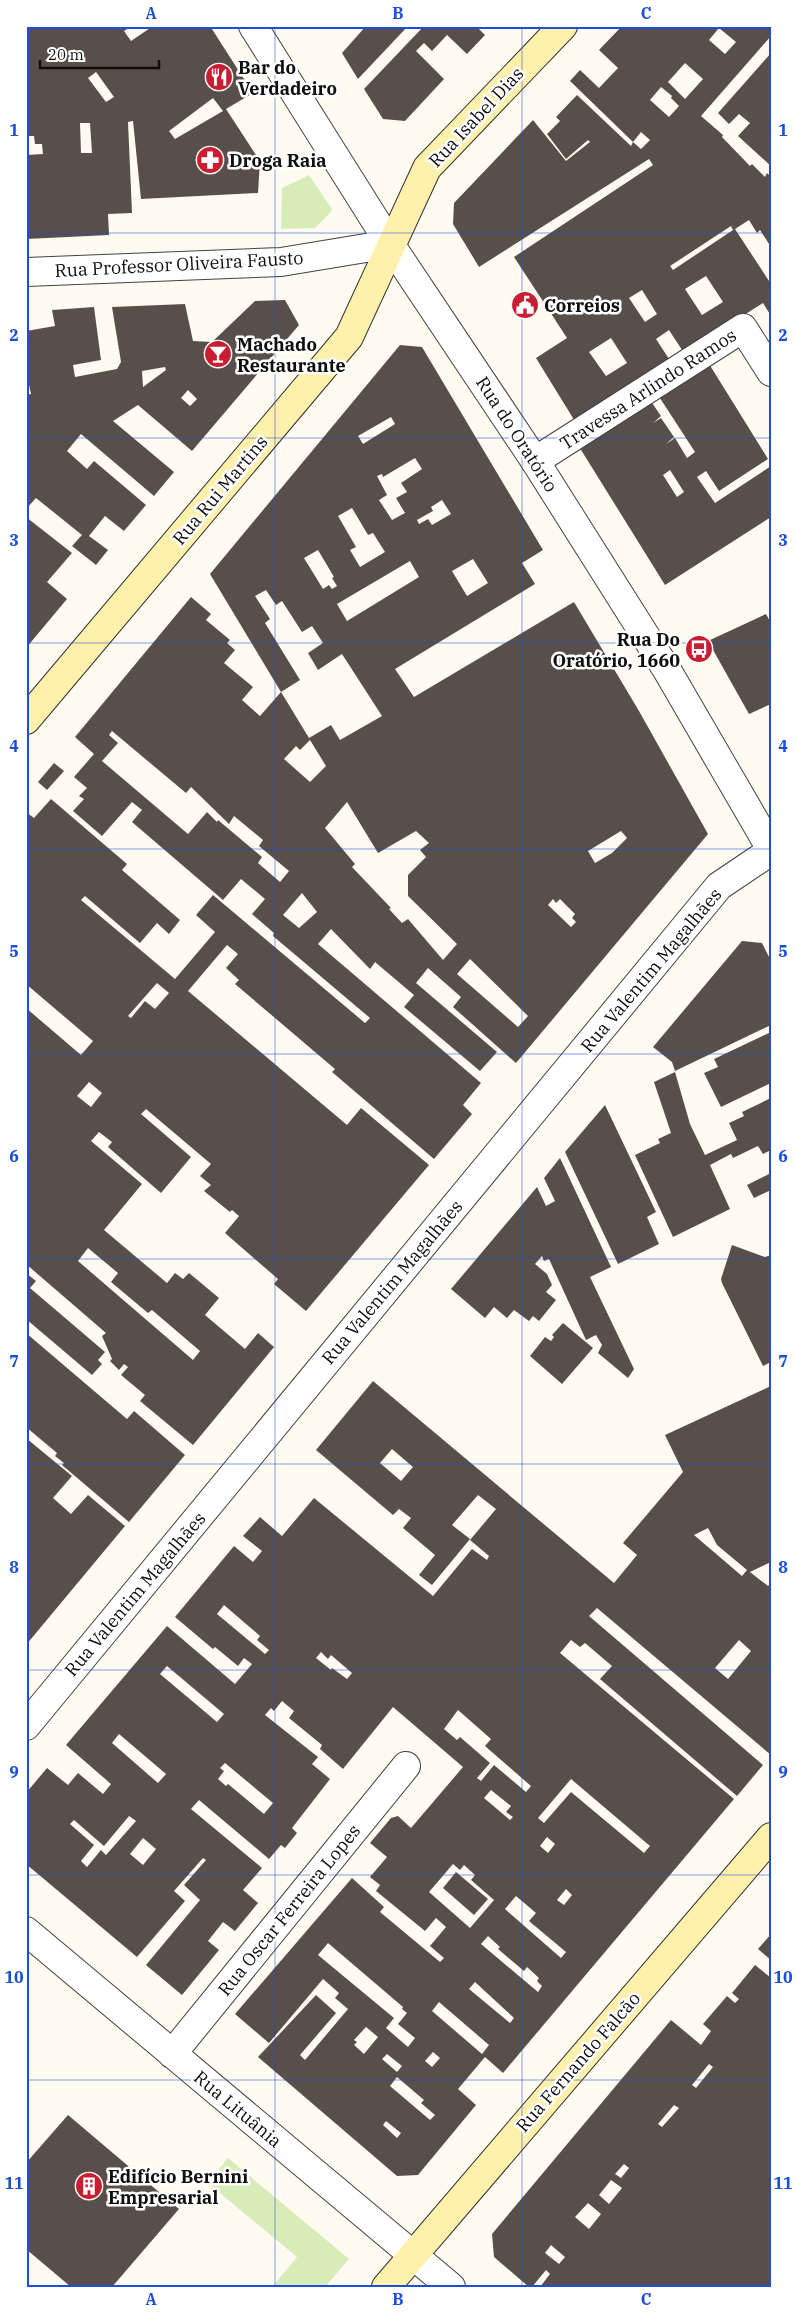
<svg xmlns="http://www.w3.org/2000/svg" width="797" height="2313" viewBox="0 0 797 2313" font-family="'IBM Plex Serif',serif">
<rect width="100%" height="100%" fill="#fffbf1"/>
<!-- green -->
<path fill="#d7ecb8" d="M309 175 332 209 331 212 315 228 281 229 282 188Z
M228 2158 349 2259 325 2287H272L297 2257 208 2183Z"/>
<!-- building -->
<path fill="#584f4b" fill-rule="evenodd" d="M26 26H132L124 31 131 41 153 26H210L253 93 226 109 260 161 258 193 141 199 133 121 128 122 132 213 108 214 109 235 26 239V155L43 154 42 144H35L34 136H26V94L29 93 26 89ZM96 72 114 97 106 102 88 78ZM213 98 223 111 175 139 169 131ZM80 123H90L92 153H81Z
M366 26H408L358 79 342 53Z
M424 26H476L485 35 467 54 447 35 432 51 424 43 416 51 444 79 405 121 383 119 364 89Z
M622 26H771V36L701 116 723 135 722 137 750 166 752 164 765 177 767 173 771 177V247L760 230 757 233 749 220 735 229 771 284V316L763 303 684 353 669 330 656 339 671 362 576 423 536 358 567 338 514 257 653 165 649 159 479 267 453 224 454 203 533 120 566 161 590 142 588 140 566 159 547 134 560 121 556 117 577 95 631 146 633 142 641 149 650 140 641 132 633 142 570 81 580 70 599 88 618 68 599 50ZM719 28 736 42 725 54 709 40ZM685 63 703 79 685 99 668 82ZM661 87 672 96 671 98 679 106 669 117 650 100ZM731 226 733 230 673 270 670 266ZM706 276 723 302 702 315 685 289ZM642 290 657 314 645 322 629 298ZM611 338 627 363 606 376 589 352Z
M771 53V166L738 136 750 123 739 114 729 124 718 113Z
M285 300 299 325 192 451 138 405 113 421 174 472 154 496 81 434 67 451 87 469 94 461 146 505 124 531 105 516 89 536 108 550 96 565 72 546 82 535 36 498 26 509V395L31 394 26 371V331L55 326 52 310 94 307 101 360 73 365 75 377 117 369 121 362 112 307 185 304 193 341 212 342 255 301ZM165 367 166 370 143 387 142 371ZM188 390 197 399 190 406 181 398Z
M400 345 422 347 543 550 522 563 535 584 395 669 414 697 574 602 639 711 708 834 516 1063 453 1007 461 997 428 968 416 983 497 1052 480 1071 404 1007 414 995 375 962 370 969 331 929 318 944 481 1083 463 1105 472 1114 434 1159 332 1072 335 1069 235 984 239 980 226 968 238 954 227 945 188 991 347 1125 361 1108 429 1165 306 1311 274 1284 278 1279 225 1233 239 1216 232 1210 230 1212 204 1191 211 1185 200 1176 211 1164 146 1109 141 1114 191 1157 161 1193 108 1147 112 1142 99 1132 91 1141 142 1184 104 1230 167 1283 175 1273 183 1279 189 1273 219 1298 205 1315 245 1349 258 1333 274 1347 193 1445 140 1401 145 1395 121 1375 128 1367 124 1364 119 1370 110 1361 112 1359 102 1336 106 1333 26 1264V1008L81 1055 93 1041 26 984V812L34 818 51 799 127 864 122 870 180 920 169 934 157 923 140 943 85 896 81 900 175 979 215 932 196 915 213 895 365 1023 370 1018 273 936 274 933 252 914 265 899 241 879 223 900 132 822 142 810 132 802 102 836 73 811 84 799 79 796 87 788 74 777 94 754 75 737 191 597 211 614 206 620 230 640 227 643 235 650 224 663 253 687 242 700 260 716 281 692 309 738 331 725 340 740 382 716 342 654 318 670 308 653 323 643 312 626 302 632 282 601 276 605 266 590 255 596 270 619 265 623 300 680 281 692 210 574ZM391 417 395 424 363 444 358 436ZM415 458 422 469 401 483 407 492 396 498 405 513 392 520 379 500 387 495 377 476 382 474 383 477ZM442 500 451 514 432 525 428 519 419 524 417 520 433 511 431 507ZM352 508 368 535 373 533 385 552 360 567 350 550 356 547 338 516ZM318 550 334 577 332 578 337 586 332 589 329 585 323 589 304 558ZM473 559 488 583 467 596 452 571ZM410 561 419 577 347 621 337 604ZM112 731 186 793 191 787 229 824 234 816 263 840 259 846 289 871 280 882 258 863 262 857 218 820 217 822 207 812 188 834 102 761 118 743 109 735ZM310 740 326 766 310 782 284 759 296 746 300 750ZM347 802 378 853 416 831 429 843 420 850 426 857 408 875V896L457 944 443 960 408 919 402 923 389 909 391 908 352 867 355 864 325 828ZM621 831 627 838 612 853 595 863 588 851ZM302 893 317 912 299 928 283 915ZM553 899 556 903 560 899 575 914 572 918 576 922 571 927 548 905ZM470 959 528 1016 518 1027 457 974ZM157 983 169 993 155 1009 145 1001 131 1018 128 1016ZM89 1082 102 1093 91 1107 77 1096ZM88 1248 118 1273 111 1282 148 1313 152 1310 200 1351 193 1360 78 1261Z
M706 359 768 459 719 491 706 471 697 477 715 503 771 466V517L665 585 578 445 648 397 661 416 653 423 661 418 674 437 666 444 675 438 687 458 695 452 656 392ZM670 470 684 492 677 497 663 475Z
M26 517 72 553 47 582 67 599 26 648Z
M766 614 771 623V704L749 714 708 641Z
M54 763 64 771 47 790 38 782Z
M742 941 762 943 771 961V1025L675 1071 672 1062 653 1047Z
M771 1032V1083L721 1107 704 1073 718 1067 714 1059Z
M675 1072 690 1124 705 1155 737 1140 729 1123 744 1116 742 1112 771 1098V1150L763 1154 758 1146 733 1158 731 1154 710 1165 730 1209 673 1237 635 1155 660 1143 658 1139 671 1133 654 1082Z
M605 1105 656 1212 647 1217 659 1244 618 1264 565 1152Z
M560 1158 611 1267 590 1277 634 1369 628 1378 598 1353 602 1345 596 1335 586 1340 549 1259 544 1261 542 1256 535 1264 547 1274 552 1285 546 1292 556 1300 539 1321 533 1316 529 1321 514 1310 507 1318 494 1307 485 1318 451 1289 537 1187 546 1206 555 1201 544 1178Z
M771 1173V1190L754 1198 747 1185Z
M732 1245 765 1257 771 1255V1362L763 1366 722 1283 721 1279Z
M26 1273 36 1281 30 1288 105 1352 98 1360 102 1364 92 1375 26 1319Z
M563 1323 593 1348 562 1384 530 1356 545 1337 551 1341 554 1337 552 1335Z
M26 1333 127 1419 134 1411 185 1455 129 1522 62 1465 64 1463 55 1456 57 1453 26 1427Z
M373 1381 614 1583 637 1555 623 1543 683 1472 665 1435 771 1386V1562L750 1572 768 1586 771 1583V1755L597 1608 589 1616 763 1765 737 1796 600 1679 612 1666 585 1643 580 1647 571 1640 560 1653 734 1799 503 2073 485 2057 458 2089 476 2105 418 2175 397 2176 258 2057 316 1995 336 2013 300 2055 305 2060 348 2009 335 1998 339 1993 323 1979 269 2043 235 2014 352 1878 384 1907 380 1912 440 1962 444 1958 430 1946 446 1927 436 1918 425 1931 376 1891 380 1885 370 1877 387 1857 370 1843 391 1818 398 1816 411 1828 463 1767 393 1707 343 1769 320 1749 322 1745 289 1718 294 1711 282 1701 274 1711 271 1708 265 1715 318 1757 312 1764 330 1779 292 1828 297 1833 285 1848 281 1845 269 1859 199 1800 191 1809 262 1868 243 1890 258 1903 235 1931 223 1922 208 1941 219 1950 182 1995 146 1965 200 1900 184 1885 206 1860 203 1858 174 1891 185 1901 137 1957 26 1864V1793L47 1768 68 1785 78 1773 103 1794 111 1784 66 1745 167 1626 235 1684 252 1664 244 1658 238 1666 215 1647 213 1649 175 1617 234 1546 253 1562 262 1551 243 1536 260 1517 282 1536 314 1498 433 1596 472 1549 487 1560 489 1556 470 1540 496 1509 478 1495 452 1525 470 1539 432 1585 419 1575 435 1555 403 1528 411 1518 399 1509 393 1515 316 1450ZM392 1449 413 1467 401 1481 380 1463ZM708 1528 717 1545 747 1570 742 1576 694 1535ZM224 1605 260 1636 257 1640 269 1650 265 1654 217 1614ZM739 1640 751 1651 728 1679 715 1668ZM321 1652 328 1659 331 1655 352 1673 347 1679 332 1668 331 1670 316 1658ZM167 1666 224 1714 217 1722 160 1674ZM458 1710 491 1739 485 1746 531 1786 526 1792 494 1765 481 1781 477 1778 490 1763 460 1737 457 1740 444 1729ZM119 1734 166 1774 158 1783 112 1743ZM225 1763 273 1803 264 1814 228 1784 226 1786 218 1779 224 1771 220 1768ZM571 1779 650 1846 644 1853 571 1792 544 1823 538 1818ZM491 1790 511 1806 506 1812 513 1817 510 1820 484 1798ZM129 1816 136 1821 106 1855 101 1850 87 1867 81 1861 94 1845 70 1824 74 1820 104 1846ZM547 1837 555 1844 548 1853 540 1846ZM143 1838 156 1849 143 1865 130 1854ZM453 1864 460 1870 464 1865 475 1875 471 1880 494 1900 470 1928 429 1892ZM566 1889 572 1895 564 1905 557 1900ZM516 1896 536 1913 529 1921 566 1952 561 1958 505 1909ZM488 1936 500 1947 498 1949 524 1971 527 1967 539 1978 537 1981 542 1986 538 1992 481 1944ZM328 1943 403 2007 402 2009 407 2013 398 2024 415 2038 408 2047 386 2028 394 2018 318 1955ZM475 1982 514 2018 510 2023 469 1989ZM439 2002 489 2045 482 2054 432 2011ZM366 2027 378 2037 364 2054 354 2045 357 2042 354 2040ZM433 2052 440 2058 432 2067 425 2061ZM387 2054 402 2066 397 2072 382 2059ZM397 2077 424 2100 421 2103 435 2115 430 2120 390 2086ZM386 2121 401 2133 397 2138 383 2125Z
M26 1438 72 1476 53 1498 71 1514 88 1495 125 1526 26 1645Z
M456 1872 488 1899 474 1915 443 1888Z
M771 1934V1960L758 1949Z
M755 1965 771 1978V2287H540L550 2274 546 2270 532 2287H529L494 2257 492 2234 671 2020 701 2045 711 2031 703 2024 727 1996 735 2003 739 1999 732 1993ZM709 2064 713 2067 696 2088 692 2085ZM674 2105 679 2108 662 2127 658 2124ZM624 2164 629 2168 621 2178 615 2174ZM611 2180 622 2188 609 2204 599 2195ZM588 2203 601 2214 589 2229 575 2217ZM551 2245 565 2257 559 2264 545 2253Z
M68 2115 179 2209 112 2287H71L26 2249V2163Z"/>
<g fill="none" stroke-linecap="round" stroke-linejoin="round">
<!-- minor casing -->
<g stroke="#424242" stroke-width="30">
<path id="minor" d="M26 272 281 262 390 244
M535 461 743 328 771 372
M26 1726 719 886 771 851
M26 1931 451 2287
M172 2054 406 1766"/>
</g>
<!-- tertiary casing -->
<g stroke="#424242" stroke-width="30">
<path id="tertiary" d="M253 26 390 244 535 461 667 670 771 849"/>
</g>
<!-- secondary casing -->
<g stroke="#313131" stroke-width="30">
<path id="secondary" d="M26 720 349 337 427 168 563 26
M386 2287 771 1837"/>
</g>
<!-- minor -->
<use href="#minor" stroke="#fff" stroke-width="28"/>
<!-- tertiary -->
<use href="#tertiary" stroke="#fff" stroke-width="28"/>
<!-- secondary -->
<use href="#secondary" stroke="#fff0ac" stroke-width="28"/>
</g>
<!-- grid -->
<path fill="none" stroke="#1d4ed8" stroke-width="1" stroke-opacity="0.55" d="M275 26V2287M522 26V2287M26 233H771M26 438H771M26 643H771M26 849H771M26 1054H771M26 1259H771M26 1464H771M26 1670H771M26 1875H771M26 2080H771"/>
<!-- icons -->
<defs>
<g id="restaurant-disc" transform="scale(1.4375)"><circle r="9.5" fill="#c81e32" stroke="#fff"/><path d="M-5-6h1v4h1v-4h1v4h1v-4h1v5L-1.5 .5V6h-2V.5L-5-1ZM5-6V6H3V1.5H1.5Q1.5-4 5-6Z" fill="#fff"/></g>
<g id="pharmacy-disc" transform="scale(1.4375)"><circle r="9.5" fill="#c81e32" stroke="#fff"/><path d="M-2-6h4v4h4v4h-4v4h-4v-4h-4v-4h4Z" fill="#fff"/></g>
<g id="civic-disc" transform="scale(1.4375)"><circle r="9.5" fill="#c81e32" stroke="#fff"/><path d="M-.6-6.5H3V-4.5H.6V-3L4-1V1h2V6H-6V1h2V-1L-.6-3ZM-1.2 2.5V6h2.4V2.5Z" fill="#fff"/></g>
<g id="bar-disc" transform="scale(1.4375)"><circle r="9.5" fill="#c81e32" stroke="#fff"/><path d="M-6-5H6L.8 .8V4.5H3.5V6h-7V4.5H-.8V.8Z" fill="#fff"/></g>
<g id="bus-disc" transform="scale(1.4375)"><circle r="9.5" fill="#c81e32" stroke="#fff"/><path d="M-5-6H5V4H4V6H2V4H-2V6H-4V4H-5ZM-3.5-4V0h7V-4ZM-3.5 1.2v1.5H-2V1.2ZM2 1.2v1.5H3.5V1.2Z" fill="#fff"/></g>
<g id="building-disc" transform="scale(1.4375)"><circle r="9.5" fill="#c81e32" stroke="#fff"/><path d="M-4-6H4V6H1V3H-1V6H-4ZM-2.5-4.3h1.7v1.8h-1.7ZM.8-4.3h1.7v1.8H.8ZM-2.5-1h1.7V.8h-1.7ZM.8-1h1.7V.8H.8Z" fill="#fff"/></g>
</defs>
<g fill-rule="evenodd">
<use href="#restaurant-disc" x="219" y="77"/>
<use href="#pharmacy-disc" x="210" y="160"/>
<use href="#civic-disc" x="525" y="305"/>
<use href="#bar-disc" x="218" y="354"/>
<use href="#bus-disc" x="699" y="649"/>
<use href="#building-disc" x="89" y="2186"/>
</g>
<g text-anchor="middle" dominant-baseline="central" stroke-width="5" stroke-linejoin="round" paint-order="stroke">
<!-- poi labels -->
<g font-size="18" font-weight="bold" fill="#0f0f0f" stroke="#fff" text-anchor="start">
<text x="238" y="67">Bar do<tspan x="238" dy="21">Verdadeiro</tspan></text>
<text x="229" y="160">Droga Raia</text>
<text x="544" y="305">Correios</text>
<text x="237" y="344">Machado<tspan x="237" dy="21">Restaurante</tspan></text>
<text x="680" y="639" text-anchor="end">Rua Do<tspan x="680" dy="21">Oratório, 1660</tspan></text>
<text x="108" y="2176">Edifício Bernini<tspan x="108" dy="21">Empresarial</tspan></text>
</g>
<!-- street labels -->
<g font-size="18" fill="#0f0f0f" stroke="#fff">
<text transform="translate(476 117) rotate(-47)">Rua Isabel Dias</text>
<text transform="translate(179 264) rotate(-3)">Rua Professor Oliveira Fausto</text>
<text transform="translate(648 389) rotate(-33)">Travessa Arlindo Ramos</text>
<text transform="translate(517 434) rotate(57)">Rua do Oratório</text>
<text transform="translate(220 490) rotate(-50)">Rua Rui Martins</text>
<text transform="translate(651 970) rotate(-50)">Rua Valentim Magalhães</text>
<text transform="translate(392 1282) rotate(-50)">Rua Valentim Magalhães</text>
<text transform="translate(135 1594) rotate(-50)">Rua Valentim Magalhães</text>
<text transform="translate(289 1910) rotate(-51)">Rua Oscar Ferreira Lopes</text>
<text transform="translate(578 2062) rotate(-49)">Rua Fernando Falcão</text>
<text transform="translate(238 2109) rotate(40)">Rua Lituânia</text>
</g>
</g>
<!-- border -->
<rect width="797" height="2313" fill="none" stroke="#ffffff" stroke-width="55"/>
<!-- scale -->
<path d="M40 60v8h119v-8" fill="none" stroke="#0f0f0f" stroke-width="2.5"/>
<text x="48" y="60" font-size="15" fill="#0f0f0f" stroke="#ffffff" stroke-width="4" paint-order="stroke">20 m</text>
<rect x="28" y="28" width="742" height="2258" fill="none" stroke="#1d4ed8" stroke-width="2"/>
<g font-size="16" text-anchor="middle" font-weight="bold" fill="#1d4ed8">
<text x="151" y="19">A</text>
<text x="398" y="19">B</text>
<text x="646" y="19">C</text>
<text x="14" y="136">1</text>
<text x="783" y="136">1</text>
<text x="14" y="341">2</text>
<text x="783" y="341">2</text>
<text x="14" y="546">3</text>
<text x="783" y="546">3</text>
<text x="14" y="752">4</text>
<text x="783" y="752">4</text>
<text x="14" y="957">5</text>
<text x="783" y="957">5</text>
<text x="14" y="1162">6</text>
<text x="783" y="1162">6</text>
<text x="14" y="1367">7</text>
<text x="783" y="1367">7</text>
<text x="14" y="1573">8</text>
<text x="783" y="1573">8</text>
<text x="14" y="1778">9</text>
<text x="783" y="1778">9</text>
<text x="14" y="1983">10</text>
<text x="783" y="1983">10</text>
<text x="14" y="2189">11</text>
<text x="783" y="2189">11</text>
<text x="151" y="2305">A</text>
<text x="398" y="2305">B</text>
<text x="646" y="2305">C</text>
</g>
</svg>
